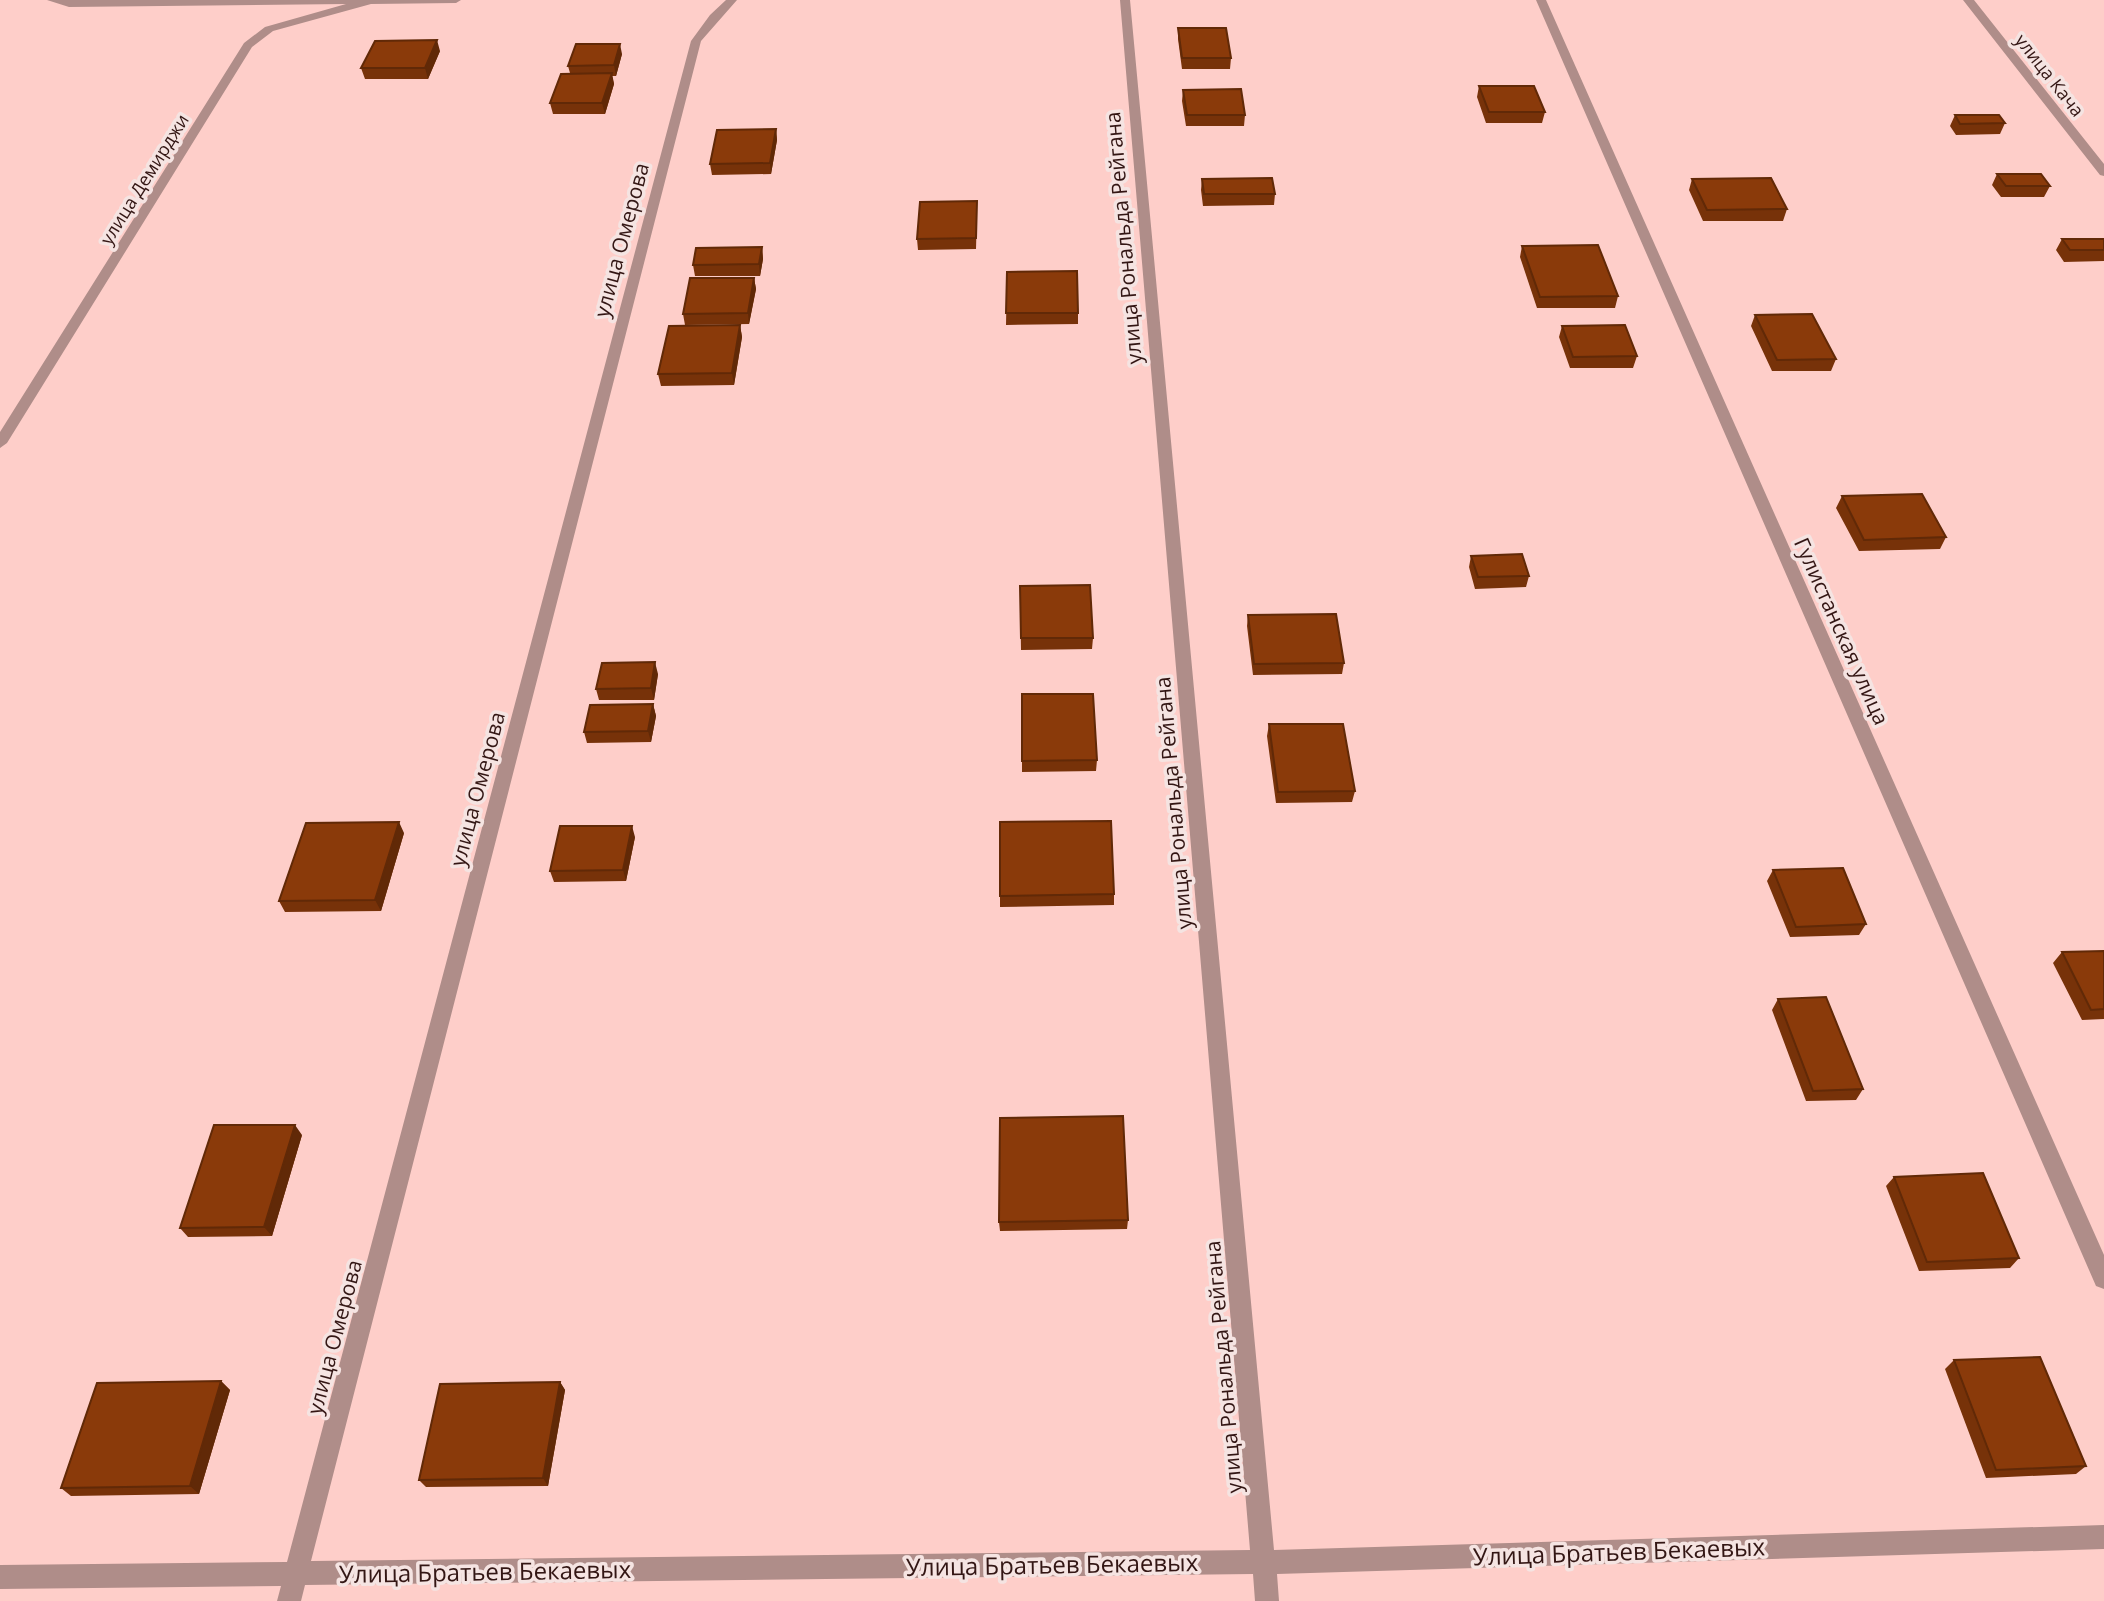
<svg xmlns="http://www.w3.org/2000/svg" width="2104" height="1601" viewBox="0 0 2104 1601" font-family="'Open Sans',sans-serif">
<rect width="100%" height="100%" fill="#fecec9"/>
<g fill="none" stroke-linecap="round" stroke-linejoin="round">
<!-- minor -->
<path fill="#af8d89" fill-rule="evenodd" d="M47 0H461L456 3 371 4 273 31 252 47 7 443 0 448V432L244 43 265 27 346 4 69 7Z
M726 0H737L701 41 311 1561 1250 1550 1120 0H1130L1274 1550 2104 1525V1549L1277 1574 1279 1601H1255L1253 1574 305 1585 301 1601H277L281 1586 0 1589V1565L287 1562 691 41 710 15Z
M1536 0H1546L2104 1255V1289L2096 1286Z
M1963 0H1974L2104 164V176L2100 175Z"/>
</g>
<!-- wall -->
<path fill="#773209" d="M1178 28 1231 58 1230 69H1182L1178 39Z
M440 51 428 79H365L361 68Z
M622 54 616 76H612L614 84 605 114H553L550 103 570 73 568 66Z
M1479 86 1545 112 1542 123H1486L1477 97Z
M1183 90 1245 115 1244 126H1186L1182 101Z
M1955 115 2005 123 2000 134 1956 135 1950 126Z
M776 129 777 140 771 174 712 175 710 164Z
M1997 174 2050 186 2044 197H2001L1992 185Z
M1202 179 1275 194 1274 205 1203 206 1201 190Z
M1692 179 1787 209 1783 221H1703L1689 190Z
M977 212 976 249 918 250 917 239Z
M2062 239H2104V261L2064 262 2056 250Z
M1522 246 1618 296 1615 308H1537L1520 257Z
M762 247 763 259 760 276H695L693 265Z
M1007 272 1078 313V324L1006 325Z
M754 278 756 289 749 324 685 325 683 314Z
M1755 315 1836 359 1831 371H1772L1751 326Z
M740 325 742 337 734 385 661 386 658 374Z
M1562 326 1637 356 1633 368H1570L1559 337Z
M1842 496 1946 537 1940 549 1859 551 1836 508Z
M1471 556 1529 576 1526 587 1475 589 1469 567Z
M1020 586 1093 638 1092 649 1021 650Z
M1248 615 1344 663 1342 674 1253 675 1247 626Z
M658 674 654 700H599L596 689Z
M653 704 656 716 651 742 587 743 584 732Z
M1269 724 1355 791 1352 802 1276 803 1267 736Z
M1097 760 1096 771 1022 772V761Z
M404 833 381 911 285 912 279 901Z
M635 837 626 881 554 882 550 871Z
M1773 870 1866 924 1859 935 1790 937 1767 881Z
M1114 894V905L1000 907V896Z
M2104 951V1019L2082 1020 2053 963 2062 952Z
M1778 999 1863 1089 1856 1100 1806 1101 1772 1010Z
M302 1135 272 1236 188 1237 180 1228Z
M1894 1177 2019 1258 2010 1268 1919 1271 1886 1186Z
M1128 1220 1127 1229 1000 1231 999 1222Z
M1954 1360 2086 1466 2076 1474 1986 1478 1945 1369Z
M221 1381 230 1390 199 1494 71 1496 61 1488Z
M560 1382 565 1390 548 1486 426 1487 419 1480Z"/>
<!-- shaded-wall -->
<path fill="#612907" d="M437 40 440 51 428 79 425 68Z
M620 44 622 54 616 76 614 65Z
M612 73 614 84 605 114 602 103Z
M776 129 777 140 771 174 770 163Z
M762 247 763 259 760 276 759 264Z
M754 278 756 289 749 324 748 313Z
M740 325 742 337 734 385 732 373Z
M655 662 658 674 654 700 651 688Z
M653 704 656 716 651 742 648 731Z
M399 822 404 833 381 911 375 900Z
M632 826 635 837 626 881 623 870Z
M295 1125 302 1135 272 1236 264 1227Z
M221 1381 230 1390 199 1494 190 1486Z
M560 1382 565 1390 548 1486 543 1478Z"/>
<!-- building -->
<path fill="#8a3a0a" stroke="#612907" stroke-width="2" d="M1178 28H1226L1231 58H1182Z
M437 40 425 68H361L375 41Z
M576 44H620L614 65 568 66Z
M612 73 602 103H550L561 74Z
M1479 86H1534L1545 112H1489Z
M1241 89 1245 115H1187L1183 90Z
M1955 115H1999L2005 123 1960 124Z
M776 129 770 163 710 164 717 130Z
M1997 174H2041L2050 186H2006Z
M1272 178 1275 194H1204L1202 179Z
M1771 178 1787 209 1707 210 1692 179Z
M977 201 976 238 917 239 920 202Z
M2062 239H2104V250H2070Z
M1598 245 1618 296 1540 297 1522 246Z
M762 247 759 264 693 265 696 248Z
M1077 271 1078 313H1006L1007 272Z
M690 278H754L748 313 683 314Z
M1812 314 1836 359 1777 360 1755 315Z
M740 325 732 373 658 374 669 326Z
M1625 325 1637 356 1573 357 1562 326Z
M1922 494 1946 537 1864 540 1842 496Z
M1522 554 1529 576 1478 577 1471 556Z
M1090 585 1093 638H1021L1020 586Z
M1336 614 1344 663 1254 664 1248 615Z
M655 662 651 688 596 689 602 663Z
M1022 694H1093L1097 760 1022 761Z
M653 704 648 731 584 732 590 705Z
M1269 724H1343L1355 791 1278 792Z
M1111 821 1114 894 1000 896V822Z
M399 822 375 900 279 901 306 823Z
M560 826H632L623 870 550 871Z
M1843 868 1866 924 1796 927 1773 870Z
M2104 951V1009L2091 1010 2062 952Z
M1826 997 1863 1089 1813 1091 1778 999Z
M1123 1116 1128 1220 999 1222 1000 1118Z
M214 1125H295L264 1227 180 1228Z
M1983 1173 2019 1258 1927 1262 1894 1177Z
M2040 1357 2086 1466 1996 1470 1954 1360Z
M221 1381 190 1486 61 1488 97 1383Z
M560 1382 543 1478 419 1480 440 1384Z"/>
<g text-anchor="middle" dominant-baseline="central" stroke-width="7" stroke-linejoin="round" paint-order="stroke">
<!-- far-street labels -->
<g font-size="18" fill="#331614" stroke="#f5e4e2">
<text transform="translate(2050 75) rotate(52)">улица Кача</text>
<text transform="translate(144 179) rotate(-58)">улица Демирджи</text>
</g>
<!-- street labels -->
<g font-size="21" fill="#331614" stroke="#f5e4e2">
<text transform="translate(1123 238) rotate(-95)">улица Рональда Рейгана</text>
<text transform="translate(621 240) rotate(-75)">улица Омерова</text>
<text transform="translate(1842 631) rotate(66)">Гулистанская улица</text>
<text transform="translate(477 789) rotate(-75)">улица Омерова</text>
<text transform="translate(1173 803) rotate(-95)">улица Рональда Рейгана</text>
<text transform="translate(334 1337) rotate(-75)">улица Омерова</text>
<text transform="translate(1223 1367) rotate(-95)">улица Рональда Рейгана</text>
</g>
<!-- near-street labels -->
<g font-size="24" fill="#331614" stroke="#f5e4e2">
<text transform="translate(1619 1551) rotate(-2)">Улица Братьев Бекаевых</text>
<text transform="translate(1052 1564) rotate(-1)">Улица Братьев Бекаевых</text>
<text transform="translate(485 1571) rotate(-1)">Улица Братьев Бекаевых</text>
</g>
</g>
</svg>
